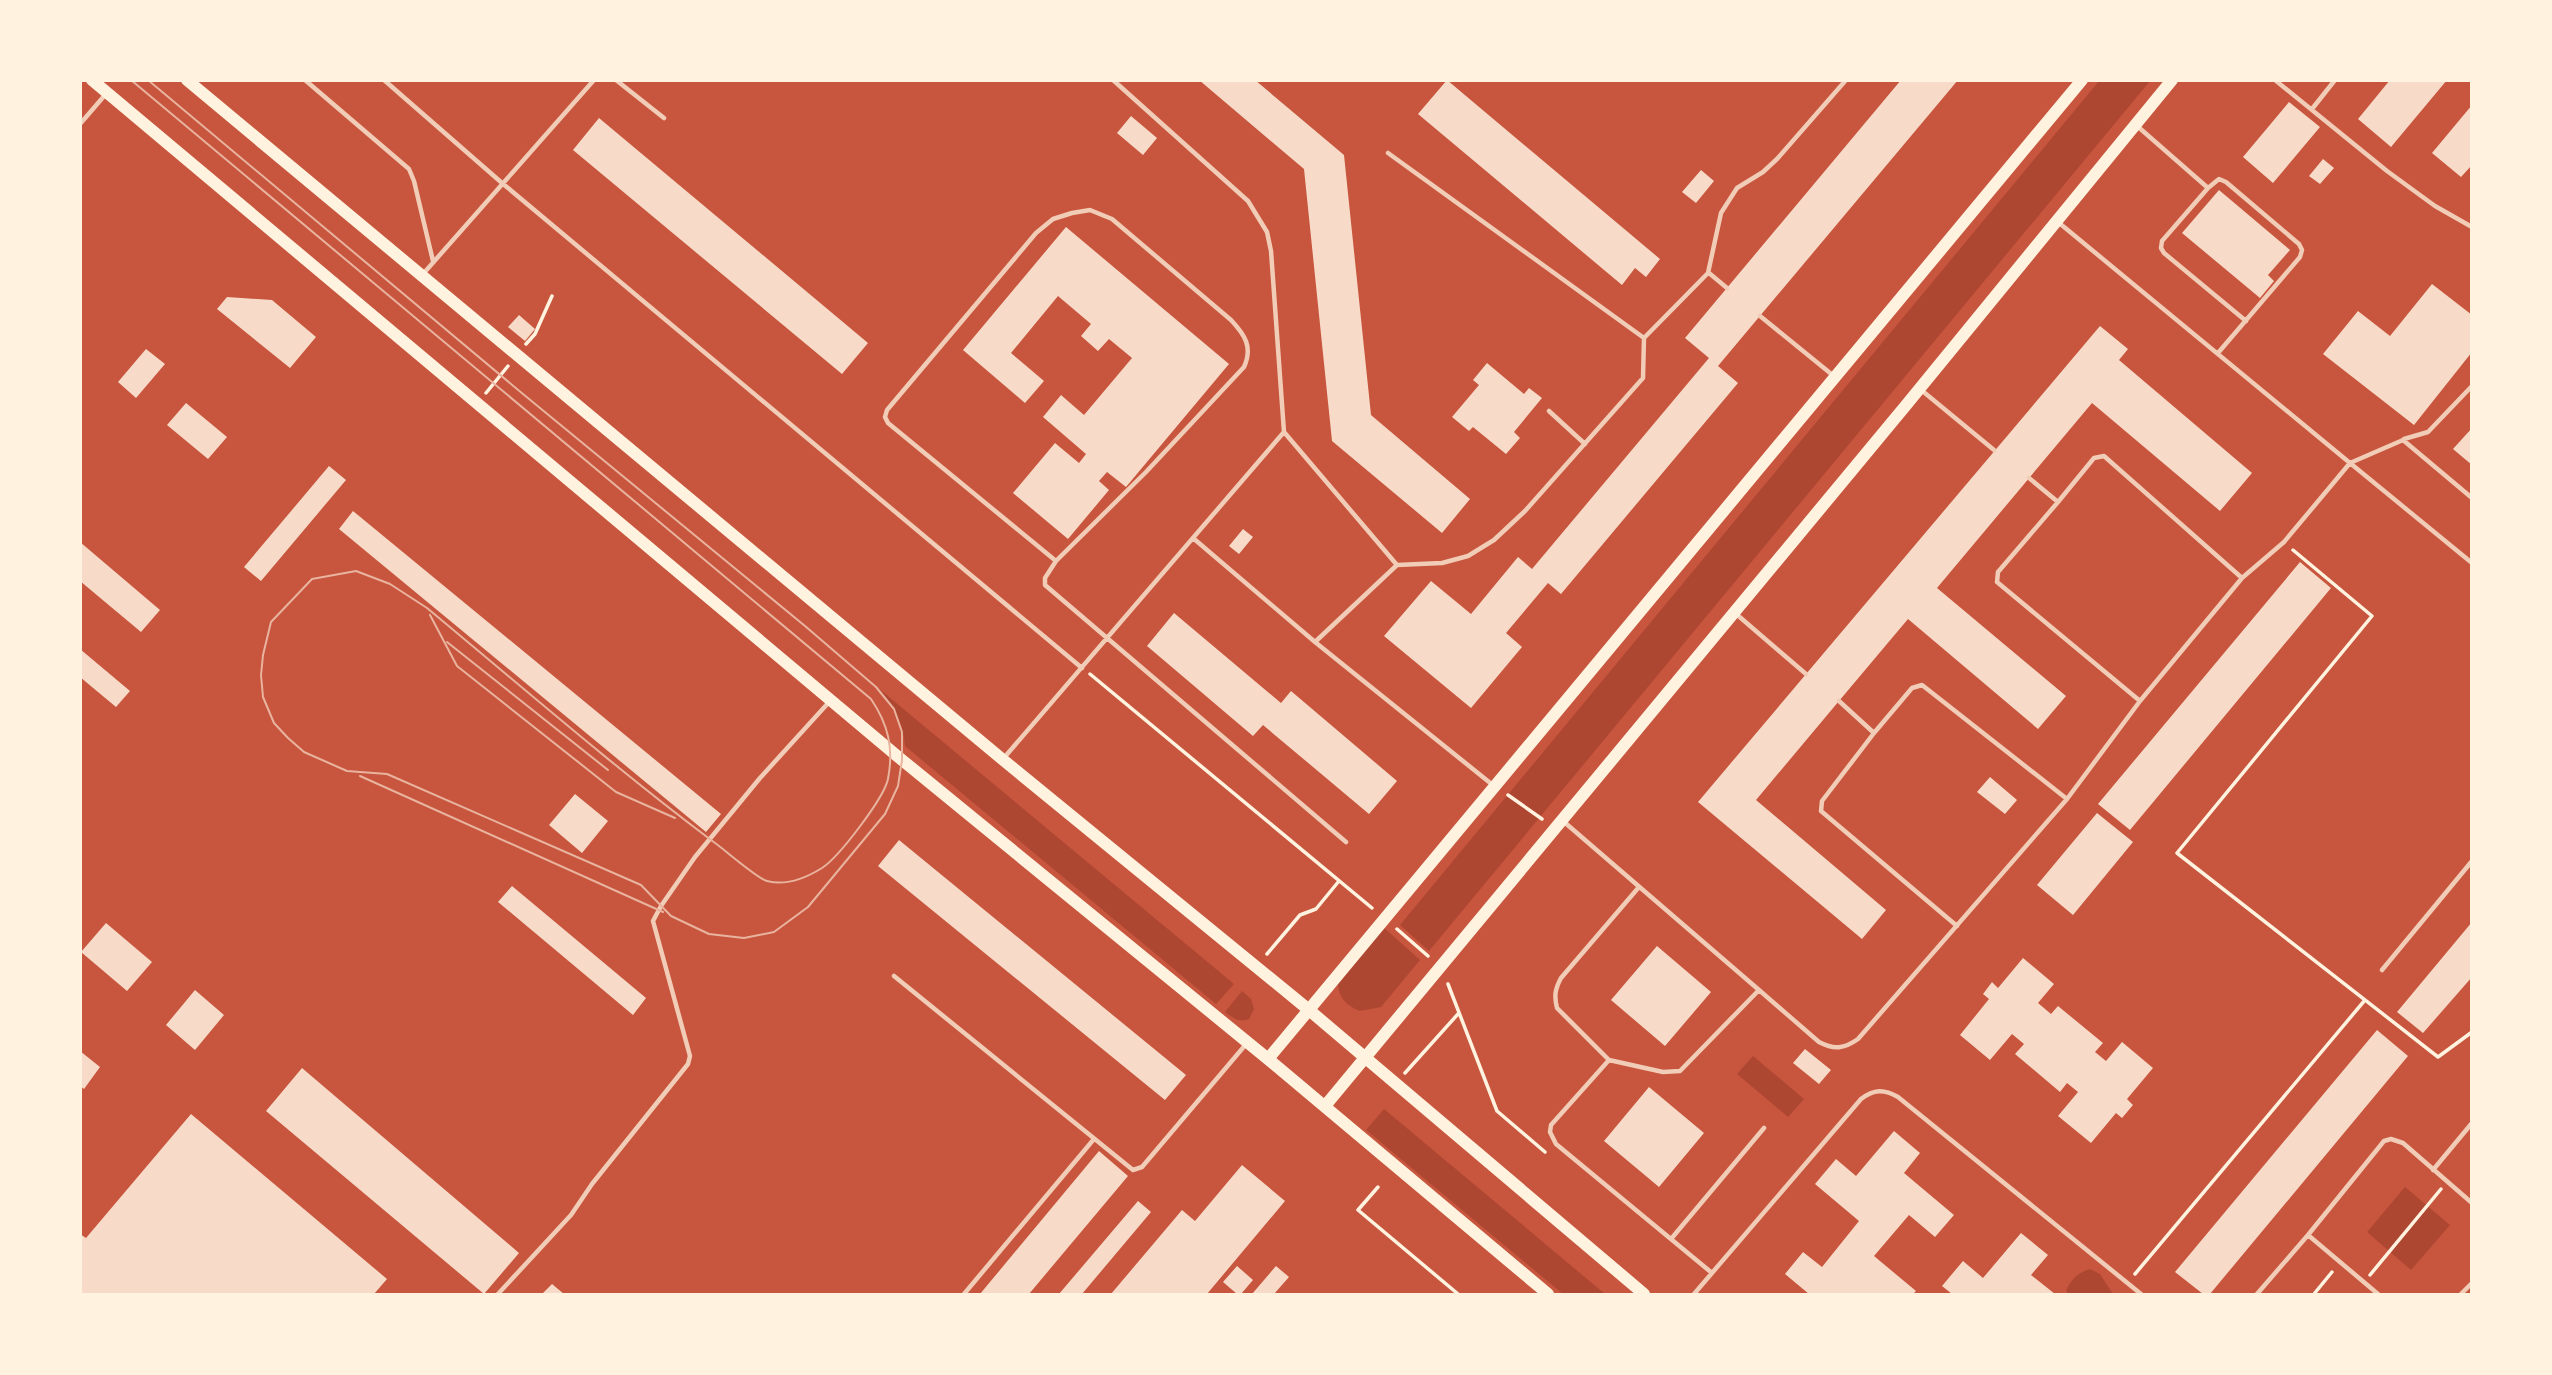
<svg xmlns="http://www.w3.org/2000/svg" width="2552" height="1375" viewBox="0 0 2552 1375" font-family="'PT Sans Narrow',sans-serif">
<rect width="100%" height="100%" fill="#c8553d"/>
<!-- green -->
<path fill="#ae4732" d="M2099 81H2150L1429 951 1400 925Z
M877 687 1234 984 1216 1004 905 746C903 721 893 705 877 687Z
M1382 926 1420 960 1381 1007 1360 1011C1346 1006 1337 996 1338 981Z
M1242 991 1251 999 1254 1009 1249 1019C1239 1023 1233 1018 1225 1012Z
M1753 1056 1804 1099 1788 1117 1737 1074Z
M1384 1109 1605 1294H1563L1366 1130Z
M2405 1187 2450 1225 2411 1270 2367 1232Z
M2090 1269 2100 1274 2113 1294H2069L2066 1291C2070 1280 2079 1272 2090 1269Z"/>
<!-- building -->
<path fill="#f7dbc8" d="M1199 80H1255L1344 155 1371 415 1470 499 1442 533 1332 441 1304 169Z
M1447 80 1660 259 1646 277 1635 268 1622 285 1418 114Z
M1901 80H1958L1718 366 1738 383 1561 594 1548 583 1506 633 1522 647 1471 708 1384 636 1431 581 1471 614 1518 557 1532 569 1709 358 1685 338Z
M2390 80H2447L2391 147 2358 119Z
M2289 102 2320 127 2273 183 2243 157Z
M2472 105V165L2461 177 2432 153Z
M1131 116 1157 138 1143 155 1117 133Z
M599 118 868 343 842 374 573 150Z
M2323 159 2334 168 2320 184 2309 176Z
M1701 170 1714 181 1696 203 1682 192Z
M2219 190 2290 250 2268 275 2274 281 2260 298 2182 233Z
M1066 227 1229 364 1126 487 1107 472 1099 481 1109 490 1068 539 1013 493 1055 443 1079 463 1086 454 1043 417 1061 395 1084 415 1132 358 1109 339 1098 351 1081 336 1091 324 1058 296 1011 353 1044 381 1025 403 963 350Z
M2432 284 2472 315V352L2414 425 2323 354 2358 311 2390 336Z
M227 297 272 300 316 337 290 368 217 309Z
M519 315 535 329 525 341 508 327Z
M2100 326 2128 349 2119 360 2252 473 2220 511 2092 403 1937 588 2066 696 2038 729 1908 619 1839 701 1756 800 1886 910 1862 939 1698 802Z
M146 349 165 364 136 398 118 382Z
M1487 363 1524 394 1529 388 1542 398 1514 432 1520 438 1506 454 1473 427 1469 431 1452 417 1479 385 1473 380Z
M186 403 227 437 208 459 167 425Z
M2472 428V465L2453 449Z
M329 466 346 480 261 581 244 567Z
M353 511 721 814 706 832 339 529Z
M1243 529 1253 537 1239 554 1229 546Z
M80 542 160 610 141 632 80 581Z
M2300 562 2331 588 2130 830 2098 804Z
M1174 613 1281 703 1291 691 1397 781 1369 814 1263 725 1253 736 1147 646Z
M80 649 130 691 116 707 80 677Z
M1990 777 2017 800 2005 814 1977 792Z
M575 794 608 821 582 853 549 825Z
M2097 813 2133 842 2073 915 2037 885Z
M899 840 1186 1075 1165 1100 878 866Z
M512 886 646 998 633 1015 498 902Z
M2472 922V977L2423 1033 2397 1012Z
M106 923 152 962 127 991 81 952Z
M1657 946 1711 992 1665 1046 1611 1000Z
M2023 958 2054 984 2038 1003 2051 1014 2058 1006 2103 1043 2095 1052 2106 1061 2122 1042 2153 1068 2127 1099 2133 1105 2122 1118 2116 1113 2091 1143 2058 1116 2078 1092 2067 1083 2060 1092 2015 1054 2024 1044 2012 1034 1990 1060 1960 1035 1989 999 1983 994 1992 982 1998 988Z
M195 990 224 1015 195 1050 166 1025Z
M2377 1030 2408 1056 2210 1294H2203L2175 1272Z
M1805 1049 1831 1070 1819 1084 1793 1063Z
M80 1051 100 1067 84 1089 80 1086Z
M302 1068 519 1253 484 1294 266 1111Z
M1649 1087 1704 1133 1659 1187 1604 1141Z
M191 1114 387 1279 374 1294H80V1234L86 1238Z
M1894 1131 1920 1153 1904 1173 1954 1215 1935 1237 1909 1215 1874 1256 1916 1291 1913 1294H1809L1785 1274 1803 1252 1822 1267 1859 1221 1815 1184 1836 1159 1856 1176Z
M1099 1151 1128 1176 1029 1294H980Z
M1242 1165 1285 1201 1207 1294H1111L1182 1210 1195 1221Z
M1138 1201 1151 1212 1082 1294H1059Z
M2021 1233 2048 1255 2031 1275 2055 1294H1952L1942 1286 1963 1261 1983 1278Z
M1237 1266 1253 1280 1241 1294H1237L1223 1282Z
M1276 1266 1289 1277 1274 1294H1252Z
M552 1284 564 1294H542Z"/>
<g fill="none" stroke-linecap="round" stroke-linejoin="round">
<!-- path -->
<path stroke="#fff3e0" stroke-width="3.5" d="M526 344 535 334 552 296
M486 393 508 366
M2293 550 2372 616 2177 853 2438 1057 2472 1032
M1090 674 1372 908
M1508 795 1542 819
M1397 929 1428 956
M1267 954 1300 915 1316 909 1339 881
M1448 984 1497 1111 1545 1152
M1405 1073 1458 1014
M1378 1187 1358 1210 1458 1294
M2135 1274 2365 1000
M2370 1275 2441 1189
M2314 1294 2332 1272"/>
<!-- service -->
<path stroke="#f1ccb7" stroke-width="4.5" d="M305 80 409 169 414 181 433 261
M384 80 502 183 1082 668
M616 80 664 118
M2275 80 2387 171 2435 206 2472 227
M2312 109 2335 80
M80 124 105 95
M2136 125 2208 188
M1388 153 1644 338
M1709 273 1727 288
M423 274 594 80
M1760 316 1835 377
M2218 353 2300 257 2302 250 2299 244 2226 182 2219 179 2208 188 2162 241 2161 248 2164 253 2246 321
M1920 389 1994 450
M1549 411 1585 444
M1284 432 1397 565
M2404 439 2428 432 2472 386
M2029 478 2058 502 2094 458 2104 456 2242 578
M2472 498 2403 440 2350 463 2472 563
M2058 502 1998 572 1997 582 2140 701
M1193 538 1315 642
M1056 561 888 423 885 417 887 410 1036 233 1053 219 1072 213 1090 210 1112 219 1231 320C1245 335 1253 347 1244 367L1146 472 1056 561 1045 578V585L1346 842
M1735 613 1806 674
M1839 701 1874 733 1912 688 1922 685 2067 799
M1874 733 1822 801 1821 811 1957 926
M1003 759 1284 432 1271 251 1267 232 1248 201 1113 80
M1494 786 1315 642 1397 565 1442 563 1468 556 1494 540 1525 511 1643 378 1644 338 1708 273 1721 213 1737 188 1763 172 1777 159 1846 80
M1563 821 1759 990 1680 1071 1663 1072 1609 1060 1551 1125 1550 1132 1556 1144 1712 1273 1694 1294
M2382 970 2472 861
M894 976 1133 1170 1142 1167 1247 1043
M1759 990 1819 1042C1834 1050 1844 1049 1858 1039L2067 799 2140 701 2242 578 2284 542 2350 463 2058 222
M1609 1060 1557 1008C1554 996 1555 989 1561 978L1639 887
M2433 1170 2472 1123
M2308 1235 2378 1294
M1671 1239 1764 1128
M1712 1273 1861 1099C1874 1089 1884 1089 1898 1097L2141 1294
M498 1294 571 1215 592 1184 688 1064 690 1056 653 921 661 906 695 857 760 778 830 701
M964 1294 1094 1139
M2257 1294 2308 1235 2384 1141 2391 1139 2403 1143 2472 1203
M2461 1294 2472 1283"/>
<!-- secondary -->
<path stroke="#fff3e0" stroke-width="12" d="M92 80 902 760 1268 1059 1548 1294
M187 80 1002 759 1309 1010 1644 1294
M1268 1059 2082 80
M1325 1106 1907 404 2172 80"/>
<!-- tram -->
<path stroke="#e9b49f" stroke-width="2" d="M131 80 871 699C888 724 894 748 888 779 884 798 839 857 822 868 806 878 786 886 767 881 756 878 723 848 711 840 614 767 521 686 427 608L390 584 356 571 312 579 271 622 263 655 261 675 263 697 274 723 288 738 304 752 347 771 387 774 641 885 671 916 709 934 744 938 774 932 808 907 885 814 898 786 902 760V732L894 709 876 687 805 626 523 394 148 80
M430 615 457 666 616 792 675 818
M447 642 608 770
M360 776 663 912"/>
</g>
<!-- border -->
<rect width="2552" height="1375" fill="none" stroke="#fff3e0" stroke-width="164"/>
</svg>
